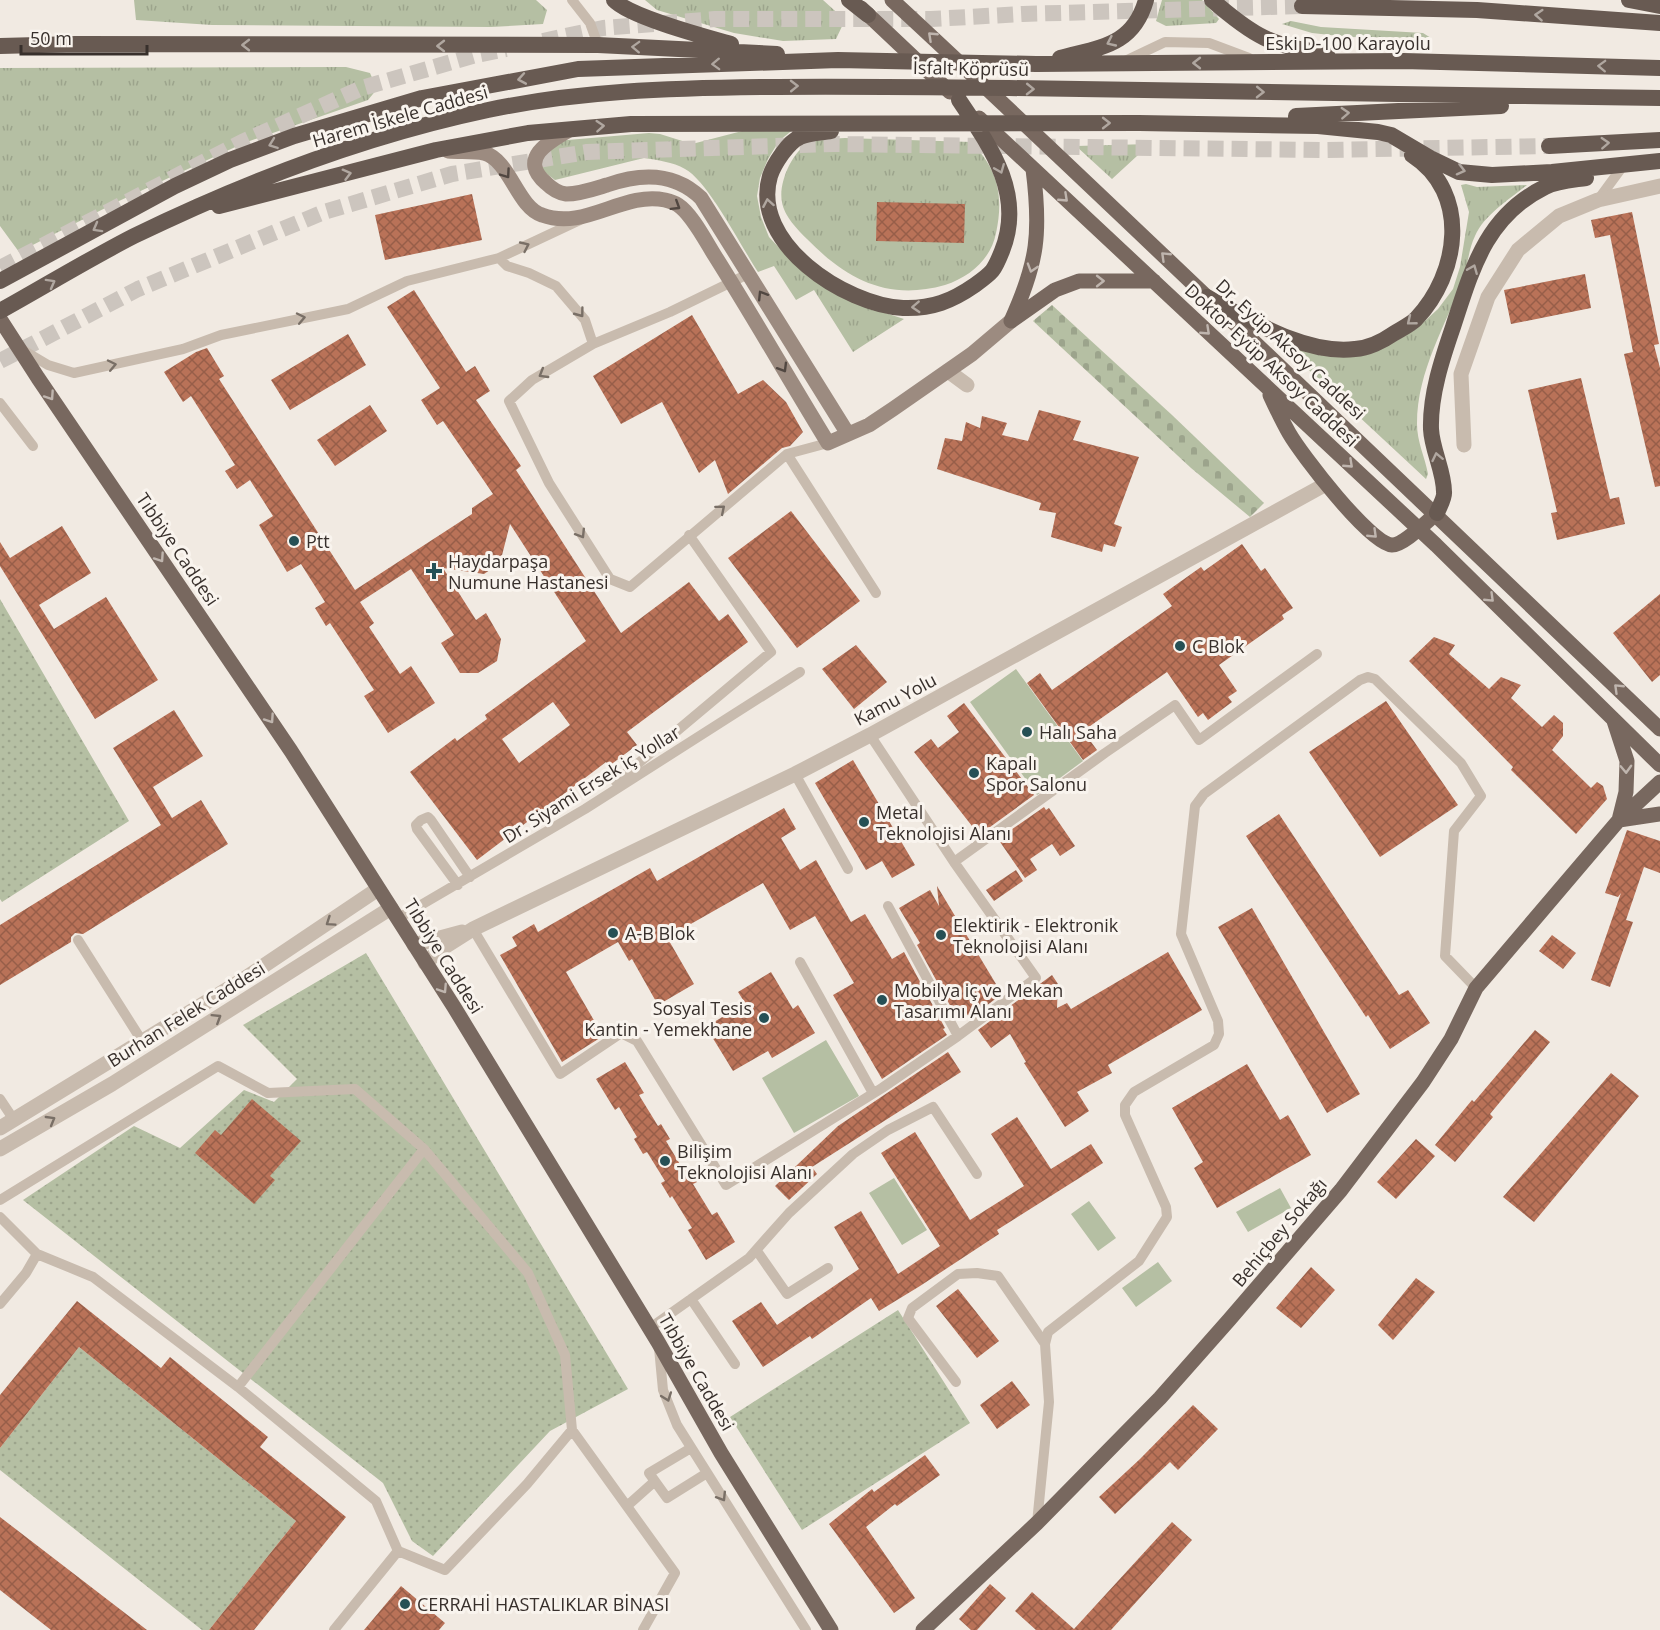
<svg xmlns="http://www.w3.org/2000/svg" width="1660" height="1630" viewBox="0 0 1660 1630" font-family="'Open Sans',sans-serif">
<defs>
<pattern id="grass-tufts" width="24" height="20" patternUnits="userSpaceOnUse" patternTransform="scale(1.5)"><rect width="24" height="20" fill="#b5bfa3"/><path d="M3 7l-1-3M5 7V3M7 7l1-3M15 17l-1-3M17 17v-4M19 17l1-3" fill="none" stroke="#9ca48c"/></pattern>
<pattern id="cemetery-stones" width="16" height="16" patternUnits="userSpaceOnUse" patternTransform="scale(1.5)"><rect width="16" height="16" fill="#b5bfa3"/><path d="M2 7V4a2 2 0 0 1 4 0v3zM10 15v-3a2 2 0 0 1 4 0v3z" fill="#9ca48c"/></pattern>
<pattern id="garden-dots" width="8" height="8" patternUnits="userSpaceOnUse" patternTransform="scale(1.5)"><rect width="8" height="8" fill="#b5bfa3"/><path d="M2 2h.1M6 6h.1" fill="none" stroke="#9ca48c" stroke-width="1.8" stroke-linecap="round"/></pattern>
<pattern id="building-cross-hatch" width="8" height="8" patternUnits="userSpaceOnUse" patternTransform="scale(1.5)"><rect width="8" height="8" fill="#b97258"/><path d="M0 0l8 8M0 8l8-8" fill="none" stroke="#975e49"/></pattern>
</defs>
<rect width="100%" height="100%" fill="#f1eae2"/>
<!-- grass -->
<path fill="url(#grass-tufts)" d="M134 0H536L547 10 543 24 491 27 212 25 136 20Z
M645 0H823L845 20 836 39 783 41 734 33 657 10Z
M1162 0H1202L1219 19 1216 23 1166 26 1156 21Z
M1291 21 1321 27 1423 33 1431 38 1348 37 1312 33 1282 24Z
M346 67 370 73 377 89 368 100 244 143 119 201 19 252 0 226V68Z
M795 128 779 141 768 159 760 178 757 196 761 217 769 237 787 256 858 304 904 319 853 352 814 290 796 300 774 266 758 272C742 248 708 181 685 169 673 162 657 160 644 158L555 180 543 171 540 156 556 141 649 133 660 134 692 144 746 130Z
M845 138 971 142C998 169 1004 196 996 233 991 259 970 277 945 285 888 301 847 280 807 239 798 230 784 216 782 202 778 184 792 151 809 143 820 139 834 139 845 138Z
M1150 144 1112 179 1076 146Z
M1466 184 1477 187 1527 185C1510 199 1484 215 1475 236 1469 248 1468 263 1464 276 1446 326 1417 370 1417 424 1417 442 1425 457 1428 474L1426 479 1283 346 1282 341 1373 351 1398 340 1416 329 1438 309 1453 289 1460 267 1469 212 1461 185Z"/>
<!-- cemetery -->
<path fill="url(#cemetery-stones)" d="M1052 305 1172 415 1264 503 1250 517 1191 468 1033 321Z"/>
<!-- garden -->
<path fill="url(#garden-dots)" d="M0 599 129 821 2 902 0 899Z
M366 953 628 1389 550 1431 433 1556 412 1541 383 1483 23 1200 134 1126 180 1148 244 1090 274 1102 297 1079 243 1025Z
M898 1310 970 1423 802 1530 730 1417Z
M79 1347 296 1521 209 1630H202L0 1470V1448Z"/>
<!-- pitch -->
<path fill="#b5bfa3" d="M1016 669 1083 761 1037 795 970 702Z
M826 1040 859 1096 794 1133 762 1078Z
M894 1178 927 1230 902 1245 869 1193Z
M1280 1188 1291 1208 1248 1232 1236 1212Z
M1089 1201 1116 1238 1098 1251 1071 1214Z
M1158 1262 1172 1281 1136 1307 1122 1288Z"/>
<!-- building -->
<path fill="url(#building-cross-hatch)" fill-rule="evenodd" d="M472 194 482 240 385 260 375 215Z
M877 202 965 204 964 243 876 241Z
M1632 212 1659 344 1654 345 1660 368V486L1655 487 1624 354 1633 352 1610 235 1595 238 1591 220Z
M1585 274 1591 308 1511 324 1504 290Z
M414 290 466 372 475 366 490 391 476 400 521 466 516 470 621 633 689 582 719 621 728 614 748 642 627 732 637 745 609 766 606 762 477 860 410 772 455 738 457 741 487 719 485 715 586 641 510 524 500 563 484 574 443 568 476 620 486 613 501 639 497 661 478 673H460L441 643 454 635 411 569 360 602 374 623 369 627 400 674 411 666 435 703 388 733 364 696 374 690 330 623 326 626 315 608 325 602 301 564 287 572 259 525 273 516 250 480 237 489 225 471 235 465 191 396 183 402 164 372 196 352 207 348 224 376 219 379 355 590 472 514V508L493 494 443 421 437 425 421 400 440 388 387 307ZM553 702 570 725 519 763 502 739Z
M692 315 738 394 763 380 786 402 803 432 790 446 782 448 728 494 715 460 699 473 662 402 621 424 593 376Z
M348 334 366 365 290 410 271 380Z
M1581 378 1610 499 1619 497 1625 524 1557 540 1551 513 1557 512 1528 390Z
M370 405 387 431 335 466 317 440Z
M1039 410 1081 421 1073 440 1139 457 1114 524 1122 527 1115 547 1104 544 1102 552 1051 537 1056 513 1039 510 1041 503 937 469 945 438 962 441 966 422 980 428 982 416 1007 423 1002 435 1028 441Z
M791 511 860 601 797 648 728 558Z
M62 526 91 573 39 605 54 629 106 597 158 680 95 719 0 566V542L10 558Z
M1242 544 1261 571 1265 568 1293 608 1282 615 1284 619 1219 665 1237 691 1228 697 1232 702 1208 720 1203 713 1198 717 1167 672 1083 731 1097 750 1083 760 1027 683 1040 673 1052 690 1172 606 1163 594 1201 567 1204 571Z
M1660 594V675L1652 682 1613 633Z
M1434 637 1455 645 1449 654 1489 689 1501 677 1521 685 1511 698 1542 727 1554 715 1563 723V736L1552 750 1591 788 1597 782 1603 786 1607 799 1576 834 1511 770 1513 767 1409 661Z
M856 645 887 682 854 709 822 669Z
M1386 701 1458 805 1380 857 1309 752Z
M964 703 1034 795 979 835 914 752 931 739 938 748 959 732 947 716Z
M174 710 203 756 153 787 172 818 201 800 228 844 83 934 75 933 71 937V942L0 985V925L161 825 113 748Z
M853 760 915 865 892 878 882 861 866 870 815 783Z
M1044 807 1046 810 1049 808 1075 846 1060 856 1052 844 1030 859 1037 870 1025 878 998 839Z
M784 808 796 829 781 838 800 870 816 860 851 922 865 914 892 959 904 952 945 1028 943 1029 947 1035 882 1079 833 995 854 983 815 916 790 930 763 883 689 925 690 926 668 939 694 984 658 1005 632 959 629 961 618 942 566 972 603 1036 562 1062 500 955 517 946 512 937 534 924 538 932 650 868 657 881Z
M1279 814 1399 995 1408 990 1430 1023 1390 1049 1368 1015 1366 1017 1246 836Z
M1627 830 1660 841V873L1644 867 1626 920 1633 922 1610 987 1591 980 1621 893 1618 897 1605 893Z
M1016 870 1023 881 994 901 986 890Z
M937 886 1002 994 970 1018 967 1014 958 1020 917 945 920 943 899 908 930 890 939 906Z
M1252 908 1360 1094 1327 1113 1218 927Z
M1552 935 1576 953 1563 969 1539 951Z
M1168 952 1202 1010 1108 1065 1112 1073 1077 1092 1089 1111 1065 1127 1024 1063 1026 1062 1010 1034 991 1048 978 1030 1052 975 1058 984 1057 1008 1067 1003 1071 1009Z
M771 972 793 1009 798 1005 815 1033 772 1058 768 1051 733 1071 706 1027 745 1003 738 992Z
M1535 1030 1550 1042 1490 1114 1493 1117 1455 1162 1435 1145 1472 1100 1474 1102Z
M948 1052 961 1072 812 1167 817 1174 789 1200 775 1186 838 1126Z
M625 1062 644 1093 639 1095 658 1126 661 1124 670 1139 666 1141 684 1171 689 1168 697 1182 693 1184 712 1215 717 1212 735 1242 706 1260 688 1230 692 1228 672 1196 670 1198 661 1183 665 1181 647 1152 643 1154 634 1139 637 1137 619 1107 615 1110 596 1079Z
M1247 1064 1280 1120 1288 1115 1311 1155 1217 1208 1194 1168 1203 1162 1172 1108Z
M1611 1073 1639 1096 1534 1222 1503 1197Z
M252 1099 301 1141 270 1176 275 1180 254 1204 195 1153 215 1130 221 1135Z
M1017 1117 1051 1169 1091 1144 1103 1163 997 1230 999 1234 920 1286 879 1311 871 1298 812 1339 810 1336 763 1367 732 1321 761 1302 777 1325 859 1269 834 1227 861 1211 898 1274 940 1246 881 1153 915 1132 970 1220 1024 1186 991 1134Z
M1416 1139 1435 1156 1396 1199 1377 1182Z
M1311 1267 1335 1290 1301 1328 1276 1308Z
M1416 1278 1435 1292 1393 1340 1378 1325Z
M958 1289 999 1341 977 1358 936 1306Z
M77 1301 161 1368 170 1357 268 1437 260 1447 346 1517 254 1630H209L296 1521 79 1347 0 1448V1395Z
M1012 1381 1030 1405 997 1429 980 1405Z
M1193 1405 1218 1429 1178 1470 1170 1462 1115 1514 1099 1497 1140 1459Z
M925 1455 940 1475 897 1506 895 1504 866 1527 915 1598 894 1613 829 1524 872 1489 874 1492Z
M0 1517 147 1630H51L0 1590Z
M1172 1522 1192 1540 1111 1630H1036L1015 1611 1032 1592 1074 1629Z
M990 1584 1006 1598 977 1630H971L959 1619Z
M401 1586 445 1623 439 1630H364Z"/>
<g fill="none" stroke-linecap="round" stroke-linejoin="round">
<!-- trunk-tunnel -->
<path stroke="#ccc5be" stroke-width="16" stroke-dasharray="16 8" stroke-linecap="butt" d="M543 41 603 28 715 19H931L1023 14 1302 6
M0 268 242 142 362 88 476 55 506 49
M0 361 138 289 324 212 452 174 587 152 834 144 1325 150 1549 146"/>
<!-- service -->
<path stroke="#c8bbae" stroke-width="10" d="M572 0 590 23 598 45
M1125 61 1165 42 1209 43 1249 58
M1598 200 1620 170
M499 258 507 266 529 273 556 286 585 320 593 344
M748 274 670 312 593 344 532 380 509 401 549 483 610 579 630 587 787 454 828 443
M21 349 48 365 74 373 183 349 221 335 348 309 407 281 499 258 580 220
M0 403 33 446
M787 454 876 593
M795 774 848 869
M616 782 771 652 689 535
M954 862 1105 753 1175 705 1199 740 1317 654
M458 885 417 829 416 825 421 820 428 817 431 820 470 877
M888 906 958 1036
M397 919 585 809 800 672
M473 929 560 1074 621 1033 637 1041 726 1185 882 1088 958 1036 1036 978 954 862 870 735
M78 940 142 1041
M800 962 873 1093
M0 1099 14 1120
M0 1200 218 1066 268 1093 355 1089 424 1149 528 1273 565 1355 572 1430 527 1484 445 1570 398 1551
M0 1217 37 1254
M757 1251 787 1294 828 1268
M691 1299 735 1364
M0 1304 26 1273 37 1254 93 1277 238 1387 376 1501 398 1551 334 1630
M650 1328 749 1258 789 1213 853 1154 888 1130 933 1107 977 1174
M659 1348 663 1390 677 1425 806 1630
M956 1382 908 1318 912 1308 958 1274 977 1273 998 1276 1045 1344
M238 1387 424 1149
M572 1430 675 1573 643 1630
M691 1448 649 1473 667 1498 707 1473
M627 1506 655 1481
M1037 1523 1049 1402 1045 1344 1048 1332 1139 1261 1167 1217 1166 1207 1125 1115V1105L1134 1092 1214 1045 1219 1034 1218 1021 1181 934 1195 806 1204 794 1360 680 1368 677 1375 679 1461 763 1481 796 1454 831 1445 956 1476 988"/>
<!-- minor -->
<path stroke="#c8bbae" stroke-width="15" d="M948 371 967 385
M1464 445 1461 374 1488 297 1518 250 1559 216 1598 200 1660 186
M414 945 462 932
M425 963 443 948 473 929 795 774 870 735 1326 484"/>
<!-- tertiary -->
<path stroke="#c8bbae" stroke-width="15" d="M0 1128 241 981 378 889
M0 1149 112 1084 391 908"/>
<!-- secondary -->
<path stroke="#9c8b80" stroke-width="15" d="M569 130C548 142 518 159 546 183 551 188 558 193 566 194 580 194 594 189 607 185 641 173 674 172 701 198L848 434
M448 151C460 152 473 151 484 153 510 160 517 207 542 215 585 231 623 191 665 200 669 201 675 203 678 205 692 214 706 242 715 256 754 318 790 381 828 443L869 425 893 409 972 354 1011 321"/>
<!-- primary -->
<path stroke="#78685f" stroke-width="15" d="M892 0C999 99 1104 199 1209 299 1360 442 1511 585 1660 729
M861 8 950 92
M979 118 1436 545 1660 765
M0 319 38 378 291 751 454 1007 658 1342 721 1453 831 1630
M1011 321C1038 262 1041 232 1033 169
M1011 321 1055 290 1079 281H1154
M1270 395C1276 408 1282 421 1289 433 1301 454 1370 544 1392 545 1404 545 1427 521 1437 513
M1614 721 1627 761 1626 792 1619 820
M1619 820 1660 814
M923 1630 1037 1523 1160 1398 1229 1320 1341 1190 1423 1082 1451 1039 1476 988 1619 820 1660 782"/>
<!-- trunk -->
<path stroke="#685a52" stroke-width="16" d="M614 0C630 17 706 37 731 44
M849 0 868 15
M1212 0C1252 35 1273 48 1327 53
M1629 0 1660 6
M1302 6 1477 10 1660 23
M0 46 76 44 598 45 777 54
M1060 58C1100 47 1133 46 1146 0
M1296 116 1501 106
M831 131C822 133 809 133 800 137 788 142 774 164 770 176 750 243 845 305 903 308 932 309 952 301 975 285 993 272 994 271 1002 251 1025 194 990 146 959 100
M1549 146 1660 140
M219 206 436 150 528 133 631 124 1139 123 1318 126 1378 132 1391 135 1430 158 1459 172 1492 175 1552 172 1660 161
M0 281 175 186 230 160 294 136 422 98 578 69 838 60 1036 64 1403 61 1660 68
M1207 297C1250 320 1305 355 1355 349 1368 348 1383 341 1393 334 1401 329 1410 325 1416 319 1459 274 1471 193 1412 155
M0 311C45 286 89 259 134 236 247 181 365 136 488 110 578 91 670 88 761 87 844 86 926 87 1009 88 1226 92 1443 95 1660 98
M1437 513C1439 507 1445 498 1444 492 1444 471 1432 450 1431 429 1430 395 1442 359 1453 327 1472 269 1486 216 1545 187 1557 181 1573 180 1586 178"/>
</g>
<!-- one-way arrows -->
<defs><path id="oneway-chevron" d="M-2-3.5L2.5 0L-2 3.5" fill="none" stroke-width="1.6" stroke-linecap="round" stroke-linejoin="round" transform="scale(1.5)"/></defs>
<g stroke="#b0a7a0">
<use href="#oneway-chevron" transform="translate(1539 15) rotate(-176)"/>
<use href="#oneway-chevron" transform="translate(1111 42) rotate(155)"/>
<use href="#oneway-chevron" transform="translate(246 45) rotate(-180)"/>
<use href="#oneway-chevron" transform="translate(441 46) rotate(-180)"/>
<use href="#oneway-chevron" transform="translate(636 47) rotate(-178)"/>
<use href="#oneway-chevron" transform="translate(1197 63) rotate(180)"/>
<use href="#oneway-chevron" transform="translate(716 64) rotate(178)"/>
<use href="#oneway-chevron" transform="translate(1602 66) rotate(-178)"/>
<use href="#oneway-chevron" transform="translate(522 79) rotate(170)"/>
<use href="#oneway-chevron" transform="translate(794 86) rotate(-1)"/>
<use href="#oneway-chevron" transform="translate(1030 89) rotate(1)"/>
<use href="#oneway-chevron" transform="translate(1260 92) rotate(1)"/>
<use href="#oneway-chevron" transform="translate(1345 113) rotate(-3)"/>
<use href="#oneway-chevron" transform="translate(1106 123)"/>
<use href="#oneway-chevron" transform="translate(600 126) rotate(-4)"/>
<use href="#oneway-chevron" transform="translate(1605 143) rotate(-3)"/>
<use href="#oneway-chevron" transform="translate(273 144) rotate(160)"/>
<use href="#oneway-chevron" transform="translate(1000 169) rotate(68)"/>
<use href="#oneway-chevron" transform="translate(1461 170) rotate(14)"/>
<use href="#oneway-chevron" transform="translate(347 174) rotate(-15)"/>
<use href="#oneway-chevron" transform="translate(768 203) rotate(-100)"/>
<use href="#oneway-chevron" transform="translate(97 228) rotate(151)"/>
<use href="#oneway-chevron" transform="translate(1473 269) rotate(-68)"/>
<use href="#oneway-chevron" transform="translate(51 283) rotate(-29)"/>
<use href="#oneway-chevron" transform="translate(916 307) rotate(177)"/>
<use href="#oneway-chevron" transform="translate(1411 321) rotate(141)"/>
<use href="#oneway-chevron" transform="translate(1437 457) rotate(-102)"/>
</g>
<g stroke="#bfb5ae">
<use href="#oneway-chevron" transform="translate(932 36) rotate(-137)"/>
<use href="#oneway-chevron" transform="translate(1064 198) rotate(43)"/>
<use href="#oneway-chevron" transform="translate(1165 256) rotate(-136)"/>
<use href="#oneway-chevron" transform="translate(1032 268) rotate(107)"/>
<use href="#oneway-chevron" transform="translate(1100 281)"/>
<use href="#oneway-chevron" transform="translate(1206 331) rotate(43)"/>
<use href="#oneway-chevron" transform="translate(50 396) rotate(56)"/>
<use href="#oneway-chevron" transform="translate(1349 464) rotate(43)"/>
<use href="#oneway-chevron" transform="translate(1373 534) rotate(44)"/>
<use href="#oneway-chevron" transform="translate(160 558) rotate(56)"/>
<use href="#oneway-chevron" transform="translate(1490 598) rotate(44)"/>
<use href="#oneway-chevron" transform="translate(1618 688) rotate(-136)"/>
<use href="#oneway-chevron" transform="translate(270 719) rotate(56)"/>
<use href="#oneway-chevron" transform="translate(1626 769) rotate(88)"/>
<use href="#oneway-chevron" transform="translate(443 989) rotate(57)"/>
</g>
<g stroke="#514741">
<use href="#oneway-chevron" transform="translate(506 174) rotate(55)"/>
<use href="#oneway-chevron" transform="translate(676 206) rotate(32)"/>
<use href="#oneway-chevron" transform="translate(762 295) rotate(-122)"/>
<use href="#oneway-chevron" transform="translate(783 368) rotate(59)"/>
</g>
<g stroke="#796f66">
<use href="#oneway-chevron" transform="translate(525 246) rotate(-25)"/>
<use href="#oneway-chevron" transform="translate(580 313) rotate(53)"/>
<use href="#oneway-chevron" transform="translate(301 318) rotate(-12)"/>
<use href="#oneway-chevron" transform="translate(112 365) rotate(-12)"/>
<use href="#oneway-chevron" transform="translate(543 374) rotate(149)"/>
<use href="#oneway-chevron" transform="translate(721 509) rotate(-40)"/>
<use href="#oneway-chevron" transform="translate(581 534) rotate(58)"/>
<use href="#oneway-chevron" transform="translate(330 922) rotate(146)"/>
<use href="#oneway-chevron" transform="translate(217 1018) rotate(-32)"/>
<use href="#oneway-chevron" transform="translate(51 1120) rotate(-30)"/>
<use href="#oneway-chevron" transform="translate(667 1397) rotate(70)"/>
<use href="#oneway-chevron" transform="translate(722 1497) rotate(58)"/>
</g>
<!-- markers -->
<g fill="#265055" stroke="#f9f4ee" stroke-width="2">
<circle cx="294" cy="541" r="6"/>
<path d="M431 562h6v6h6v6h-6v6h-6v-6h-6v-6h6z"/>
<circle cx="1180" cy="646" r="6"/>
<circle cx="1027" cy="732" r="6"/>
<circle cx="974" cy="773" r="6"/>
<circle cx="864" cy="822" r="6"/>
<circle cx="613" cy="933" r="6"/>
<circle cx="941" cy="935" r="6"/>
<circle cx="882" cy="1000" r="6"/>
<circle cx="764" cy="1018" r="6"/>
<circle cx="665" cy="1161" r="6"/>
<circle cx="405" cy="1604" r="6"/>
</g>
<g text-anchor="middle" dominant-baseline="central" stroke-width="6" stroke-linejoin="round" paint-order="stroke">
<!-- street labels -->
<g font-size="18" fill="#38302c" stroke="#f9f4ee">
<text x="1348" y="43">Eski D-100 Karayolu</text>
<text transform="translate(971 68) rotate(1)">İsfalt Köprüsü</text>
<text transform="translate(400 116) rotate(-16)">Harem İskele Caddesi</text>
<text transform="translate(1291 349) rotate(43)">Dr. Eyüp Aksoy Caddesi</text>
<text transform="translate(1272 365) rotate(43)">Doktor Eyüp Aksoy Caddesi</text>
<text transform="translate(178 549) rotate(56)">Tıbbiye Caddesi</text>
<text transform="translate(895 699) rotate(-28)">Kamu Yolu</text>
<text transform="translate(591 784) rotate(-32)">Dr. Siyami Ersek iç Yollar</text>
<text transform="translate(444 956) rotate(58)">Tıbbiye Caddesi</text>
<text transform="translate(186 1014) rotate(-32)">Burhan Felek Caddesi</text>
<text transform="translate(1279 1232) rotate(-50)">Behiçbey Sokağı</text>
<text transform="translate(697 1372) rotate(60)">Tıbbiye Caddesi</text>
</g>
<!-- poi labels -->
<g font-size="18" fill="#38302c" stroke="#f9f4ee" text-anchor="start">
<text x="306" y="541">Ptt</text>
<text x="448" y="561">Haydarpaşa<tspan x="448" dy="21">Numune Hastanesi</tspan></text>
<text x="1192" y="646">C Blok</text>
<text x="1039" y="732">Halı Saha</text>
<text x="986" y="763">Kapalı<tspan x="986" dy="21">Spor Salonu</tspan></text>
<text x="876" y="812">Metal<tspan x="876" dy="21">Teknolojisi Alanı</tspan></text>
<text x="953" y="925">Elektirik - Elektronik<tspan x="953" dy="21">Teknolojisi Alanı</tspan></text>
<text x="625" y="933">A-B Blok</text>
<text x="894" y="990">Mobilya iç ve Mekan<tspan x="894" dy="21">Tasarımı Alanı</tspan></text>
<text x="752" y="1008" text-anchor="end">Sosyal Tesis<tspan x="752" dy="21">Kantin - Yemekhane</tspan></text>
<text x="677" y="1151">Bilişim<tspan x="677" dy="21">Teknolojisi Alanı</tspan></text>
<text x="417" y="1604">CERRAHİ HASTALIKLAR BİNASI</text>
</g>
</g>
<!-- scale -->
<path d="M21 45v9h126v-9" fill="none" stroke="#38302c" stroke-width="3"/>
<text x="30" y="45" font-size="18" fill="#38302c" stroke="#f9f4ee" stroke-width="4.5" paint-order="stroke">50 m</text>
</svg>
